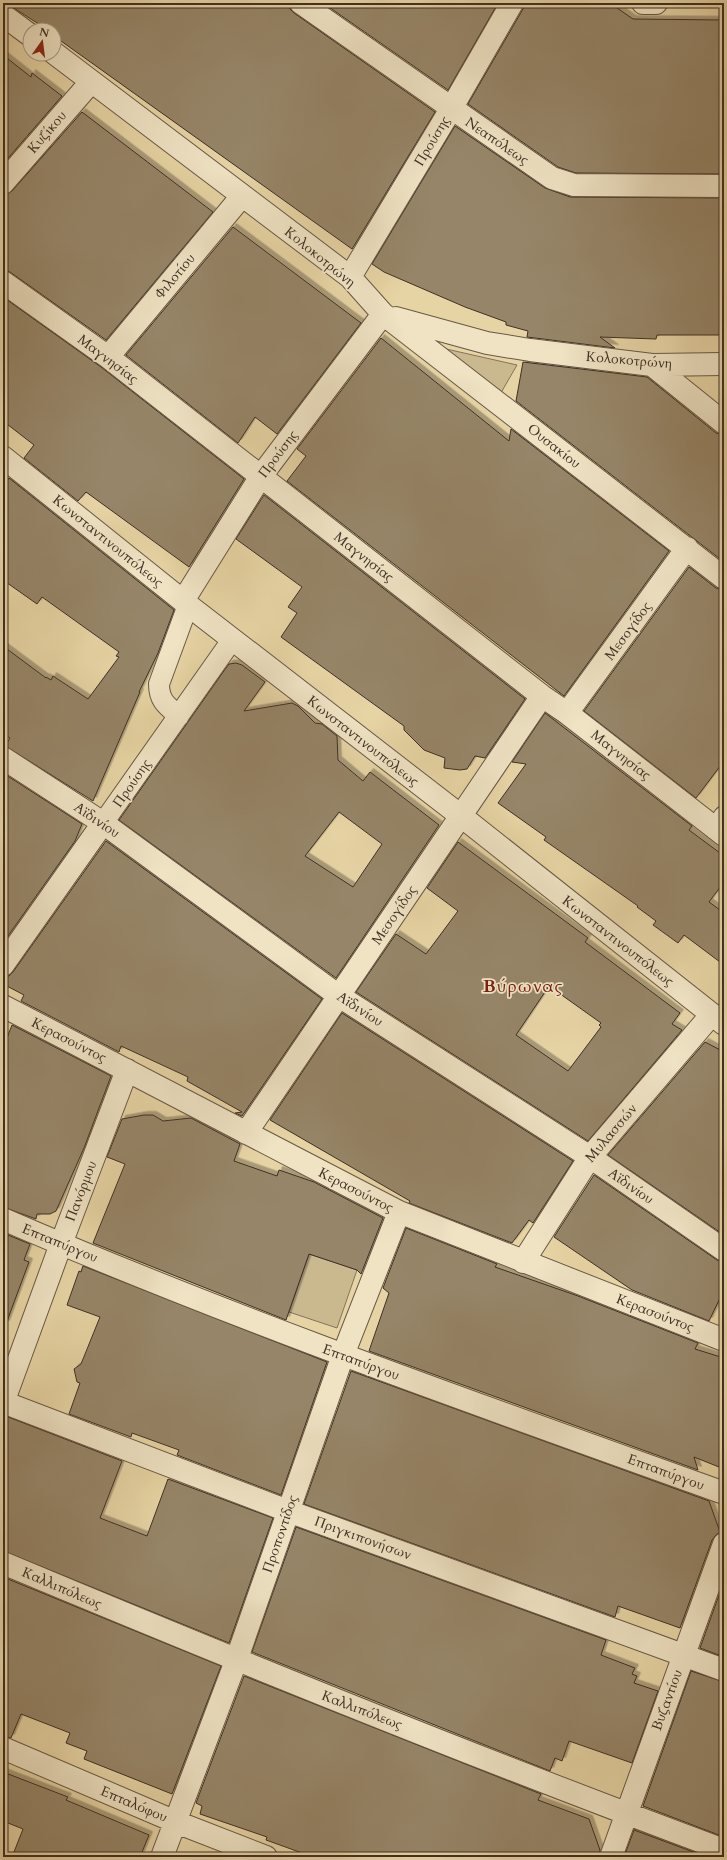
<svg xmlns="http://www.w3.org/2000/svg" width="727" height="1860" viewBox="0 0 727 1860" font-family="Cardo,serif">
<defs>
<filter id="shadow"><feDropShadow dx="3.5" dy="-3.5" stdDeviation="0" flood-color="#0004"/></filter>
</defs>
<rect width="100%" height="100%" fill="#e7d4a4"/>
<filter id="stains"><feTurbulence type="fractalNoise" baseFrequency=".005" numOctaves="4"/><feColorMatrix values="0 0 0 0 .2 0 0 0 0 .09 0 0 0 0 .02 0 0 0 .5 -.17"/></filter>
<radialGradient id="worn" r=".72"><stop offset=".6" stop-color="#630" stop-opacity="0"/><stop offset="1" stop-color="#630" stop-opacity=".3"/></radialGradient>
<!-- green -->
<path fill="#cab88e" stroke="#84745a" d="M433 346 517 365 498 398Z
M309 1254 357 1270 337 1328 289 1312Z"/>
<!-- building -->
<path fill="#968567" stroke="#3f2f25" fill-rule="evenodd" filter="url(#shadow)" d="M6 3H289L290 9 294 13 435 112 352 249 54 36V30H48Z
M323 3H498L448 90Z
M524 3H610L633 19 724 20V174L576 173 558 167 468 104 523 9Z
M3 55 31 77 32 73 62 96 3 164Z
M82 112 213 212 106 340 10 272 3 270V195L12 191Z
M455 126 545 188 570 197 724 198V335H657L656 339 600 337 615 348 527 337 528 331 506 325V322L465 307 384 272 372 264Z
M233 227 361 323 277 434 255 417 238 443 126 355Z
M3 297 101 367 244 479 189 567 86 492 78 501 24 458 34 445 3 421Z
M381 338 509 441 511 429 669 551 564 696 287 481 306 456 297 449Z
M523 362 647 377 716 433 724 435V562L516 401Z
M9 478 174 610 158 653 139 692H140L93 801 5 746 10 738 3 734V646L46 678V677L51 680 53 676 88 699 119 657 116 656 119 652 42 597 37 604 3 580V486Z
M264 495 525 699 485 758 475 756 467 769 460 770 444 768 445 758 424 750 404 730V726L281 637 297 613 288 607 302 587 236 539Z
M689 567 716 588 724 590V761L696 798 584 711Z
M236 663 242 665 265 682 244 711 292 703 298 706 315 723 322 724 337 736 338 760 363 781 370 772 439 825 336 978 119 820 226 668 229 664ZM339 812 382 844 353 887 305 856Z
M545 713 692 826 689 830 724 856V882L709 902 724 913V965L684 935 678 943 653 925 656 921 637 907 638 906 544 840 546 837 498 803 526 764 512 762Z
M3 773 82 824 75 841 3 943Z
M106 841 322 999 242 1116 235 1113 242 1112 187 1081 188 1077 121 1046 119 1052 21 1001 24 995 3 984V977L9 976 13 972Z
M458 842 588 938 585 942 680 1013 672 1024 682 1030 588 1141 356 992 396 934 426 954 458 911 427 888ZM549 986 601 1023 599 1025 601 1027 568 1071 516 1035Z
M342 1013 573 1161 533 1223 529 1220 512 1243 409 1203 410 1201 270 1120Z
M12 1025 111 1076 84 1148 56 1211 50 1214H37L36 1219 3 1207V1048Z
M705 1042 724 1052V1235L608 1155Z
M144 1115H153L163 1121 191 1118 240 1144 234 1161 277 1176 279 1170 314 1182 383 1218 361 1274 357 1270 309 1254 286 1320 93 1243 125 1164 107 1157 122 1119Z
M594 1175 717 1260 724 1262V1290L709 1321 632 1290 554 1237Z
M406 1228 497 1264 495 1267 578 1296 698 1343 695 1349 724 1358V1469L694 1457 698 1470 369 1351 389 1293 383 1288Z
M3 1233 30 1244 24 1260 29 1262 6 1324H3Z
M83 1266 327 1362 281 1495 177 1455 179 1450 132 1433 131 1437 69 1414 80 1383 77 1382 74 1369 81 1364 100 1317 67 1305 79 1271 81 1272Z
M351 1371 709 1501 720 1532 716 1535 712 1540 680 1628 618 1606 615 1617 304 1504Z
M3 1415 122 1461 100 1518 147 1536 168 1479 273 1518 229 1643 3 1551Z
M296 1527 606 1640 601 1655 635 1668 632 1674 637 1676 634 1683 658 1691 632 1763 569 1741 562 1761 555 1758 550 1771 252 1652Z
M3 1577 221 1666 172 1794 84 1759 87 1751 66 1743 70 1733 21 1714 11 1738 3 1736Z
M724 1581V1657L700 1648Z
M691 1671 724 1682V1837L643 1806Z
M244 1676 541 1794 538 1800 589 1819 600 1850 599 1857H300L302 1853 266 1840 267 1837 200 1814 202 1806 196 1803Z
M3 1772 68 1797 66 1800 149 1835 140 1857H12L23 1829 3 1821Z
M634 1830 707 1857H624Z"/>
<g fill="none" stroke-linecap="round" stroke-linejoin="round">
<!-- pedestrian casing -->
<g stroke="#695845" stroke-width="22">
<path id="pedestrian" d="M179 716C167 706 159 701 159 684L188 605
M103 823 232 640
M715 829 724 816"/>
</g>
<!-- minor casing -->
<g stroke="#695845" stroke-width="24">
<path id="minor" d="M301 3 552 178 574 185 724 186
M643 3H656
M3 15 30 35
M54 53 350 277 383 314 724 578
M3 183 91 82
M350 277 451 109 512 3
M3 282 108 357 542 696 567 713 724 835
M396 318 487 343 530 350 652 365 724 364
M108 357 242 196
M652 365 724 423
M3 457 188 605 461 816 724 1024
M183 601 261 476 383 314
M567 713 687 548
M3 758 103 823 339 996 590 1157 724 1250
M3 965 103 823
M3 1006 399 1212 724 1340
M246 1133 542 696
M3 1219C239 1321 482 1406 724 1493
M523 1262 590 1157 712 1014
M3 1402 288 1511 724 1670
M3 1403 61 1244 127 1070
M3 1563C242 1663 481 1760 724 1850
M3 1748 176 1822 266 1857
M162 1857 236 1661 343 1355 399 1212
M611 1857 724 1544"/>
</g>
<!-- pedestrian -->
<use href="#pedestrian" stroke="#efe3c4" stroke-width="20"/>
<!-- minor -->
<use href="#minor" stroke="#efe3c4" stroke-width="22"/>
</g>
<g text-anchor="middle" dominant-baseline="central" stroke-width="3.5" stroke-linejoin="round" paint-order="stroke">
<!-- street labels -->
<g font-size="14" fill="#3f2f25" stroke="#efe3c4">
<text transform="translate(47 132) rotate(-49)">Κυζίκου</text>
<text transform="translate(432 141) rotate(-59)">Προύσης</text>
<text transform="translate(497 141) rotate(34)">Νεαπόλεως</text>
<text transform="translate(320 257) rotate(39)">Κολοκοτρώνη</text>
<text transform="translate(175 276) rotate(-50)">Φιλοτίου</text>
<text transform="translate(108 359) rotate(37)">Μαγνησίας</text>
<text transform="translate(629 360) rotate(5)">Κολοκοτρώνη</text>
<text transform="translate(554 446) rotate(38)">Ουσακίου</text>
<text transform="translate(278 454) rotate(-53)">Προύσης</text>
<text transform="translate(108 541) rotate(39)">Κωνσταντινουπόλεως</text>
<text transform="translate(364 557) rotate(38)">Μαγνησίας</text>
<text transform="translate(628 631) rotate(-54)">Μεσογίδος</text>
<text transform="translate(363 741) rotate(38)">Κωνσταντινουπόλεως</text>
<text transform="translate(621 755) rotate(38)">Μαγνησίας</text>
<text transform="translate(132 783) rotate(-55)">Προύσης</text>
<text transform="translate(97 820) rotate(34)">Αϊδινίου</text>
<text transform="translate(394 915) rotate(-56)">Μεσογίδος</text>
<text transform="translate(618 941) rotate(38)">Κωνσταντινουπόλεως</text>
<text transform="translate(360 1009) rotate(33)">Αϊδινίου</text>
<text transform="translate(69 1040) rotate(27)">Κερασούντος</text>
<text transform="translate(611 1133) rotate(-50)">Μυλασσών</text>
<text transform="translate(631 1186) rotate(35)">Αϊδινίου</text>
<text transform="translate(356 1190) rotate(27)">Κερασούντος</text>
<text transform="translate(81 1191) rotate(-69)">Πανόρμου</text>
<text transform="translate(60 1243) rotate(22)">Επταπύργου</text>
<text transform="translate(655 1313) rotate(21)">Κερασούντος</text>
<text transform="translate(361 1362) rotate(20)">Επταπύργου</text>
<text transform="translate(666 1472) rotate(20)">Επταπύργου</text>
<text transform="translate(280 1534) rotate(-71)">Προποντίδος</text>
<text transform="translate(363 1538) rotate(20)">Πριγκιπονήσων</text>
<text transform="translate(62 1588) rotate(23)">Καλλιπόλεως</text>
<text transform="translate(667 1700) rotate(-70)">Βυζαντίου</text>
<text transform="translate(362 1710) rotate(21)">Καλλιπόλεως</text>
<text transform="translate(134 1804) rotate(23)">Επταλόφου</text>
</g>
<!-- district labels -->
<g font-size="18" font-weight="bold" letter-spacing="1" fill="#7a1f14" stroke="#efe3c4">
<text x="523" y="986">Βύρωνας</text>
</g>
</g>
<!-- margin -->
<rect width="727" height="1860" fill="none" stroke="#e7d4a4" stroke-width="16"/>
<rect x="4" y="4" width="719" height="1852" fill="none" stroke="#3f2f25" stroke-width="2"/>
<rect x="8" y="8" width="711" height="1844" fill="none" stroke="#3f2f25"/>
<!-- north arrow -->
<g transform="translate(42 42) rotate(14)"><circle r="19" fill="#efe3c4" stroke="#a99b84"/>
<path d="M0-3L7 15L0 10L-7 15Z" fill="#8f2418"/>
<text y="-6" font-size="11" font-weight="bold" text-anchor="middle" fill="#3f2f25">N</text>
</g>
<rect width="100%" height="100%" filter="url(#stains)"/>
<rect width="100%" height="100%" fill="url(#worn)"/>
</svg>
